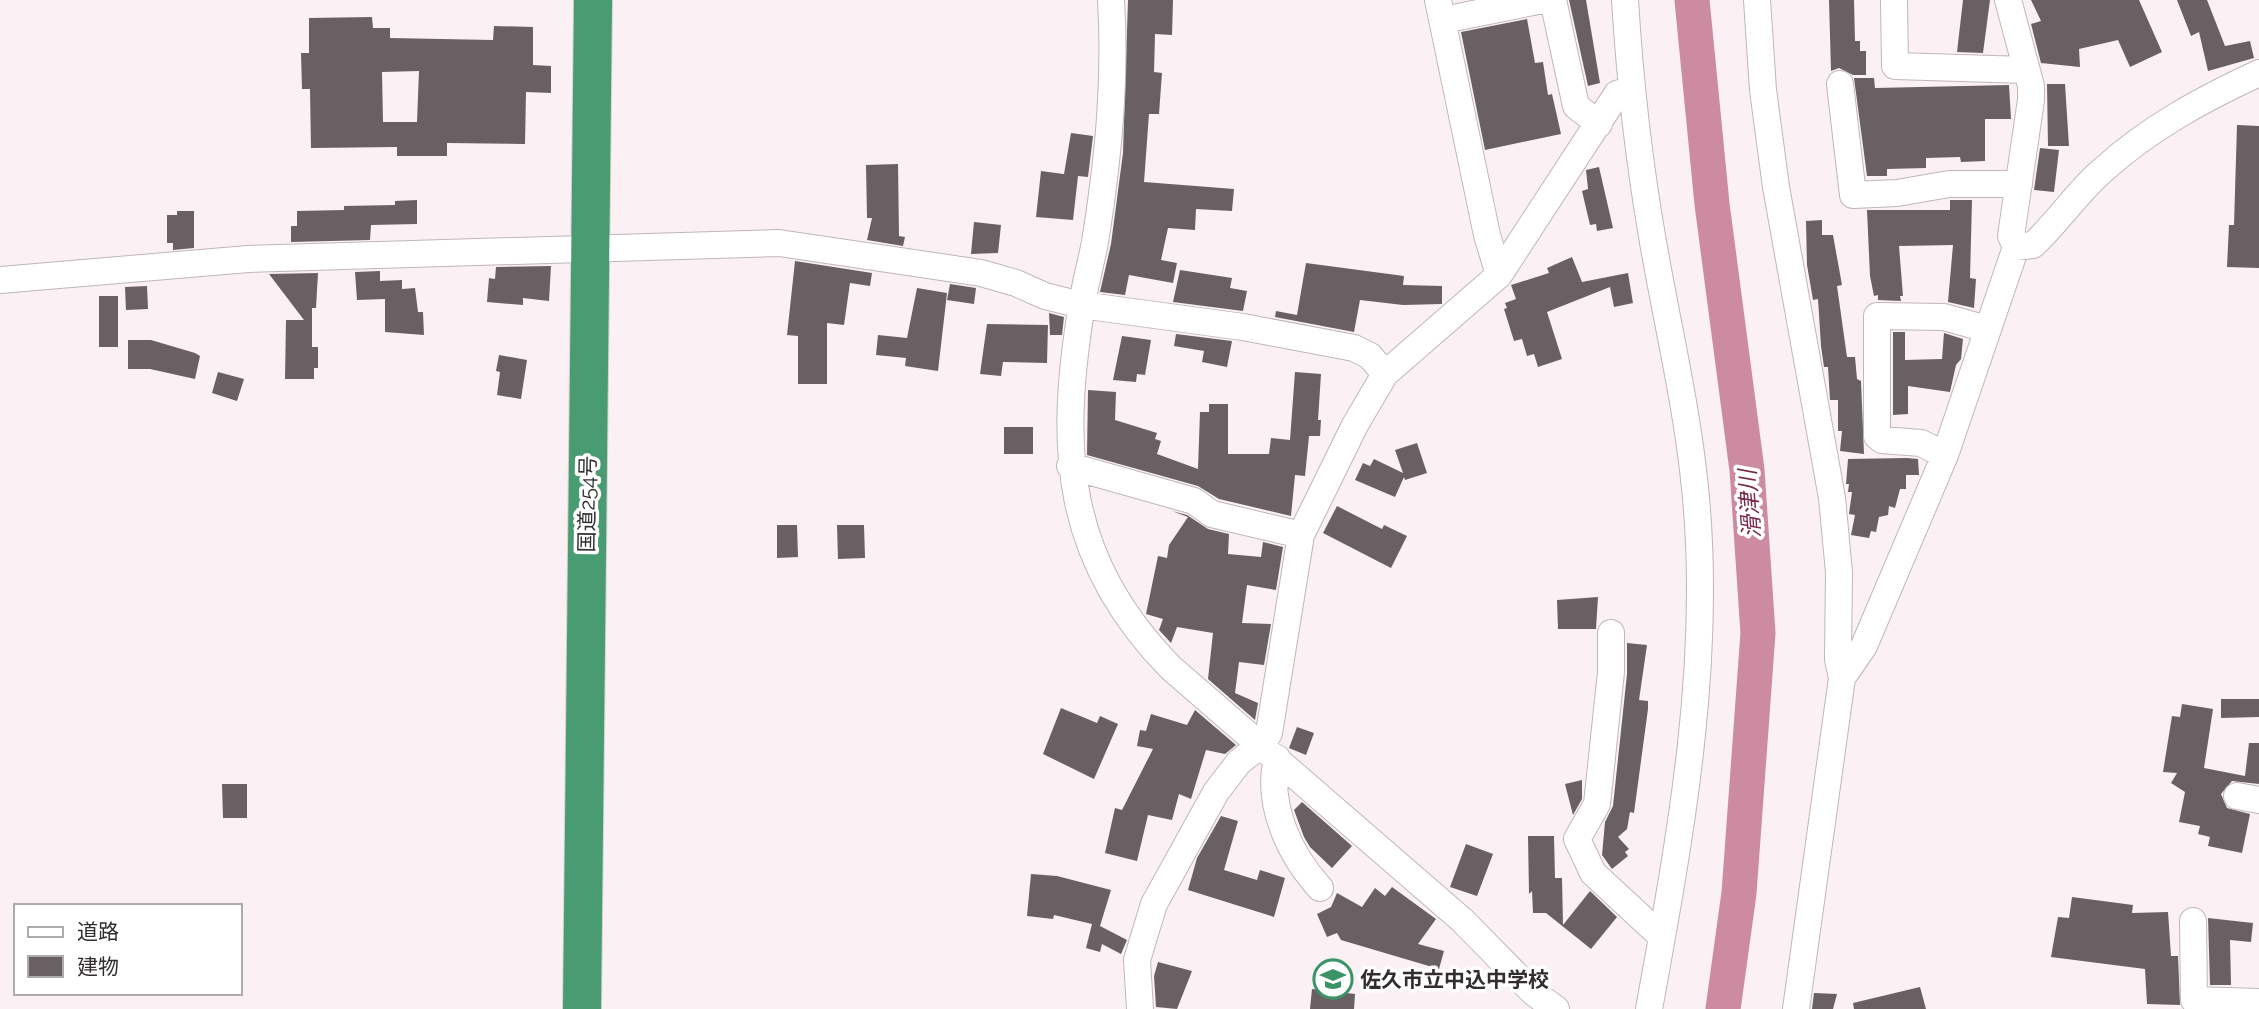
<svg xmlns="http://www.w3.org/2000/svg" width="2259" height="1009" viewBox="0 0 2259 1009" font-family="Raleway,'Noto Sans JP',sans-serif">
<rect width="100%" height="100%" fill="#fbf0f3"/>
<g fill="none" stroke-linecap="round" stroke-linejoin="round">
<!-- river -->
<path stroke="#cc8ba1" stroke-width="35" d="M1692 0 1712 204 1747 470 1758 633 1739 893 1723 1009"/>
</g>
<!-- building -->
<path fill="#696063" fill-rule="evenodd" d="M1128 0H1173L1172 35 1155 34 1154 72 1162 73 1159 114H1149L1144 182 1234 189 1232 211 1196 209 1195 230 1168 228 1161 260 1177 263 1173 283 1129 275 1125 295 1100 292 1111 244 1123 153Z
M1569 0H1586L1600 83 1588 86Z
M1829 0H1854L1855 41H1860V51H1866V75H1853L1839 68 1831 71Z
M1963 0H1990L1983 53 1957 52Z
M2031 0H2139L2162 52 2130 67 2118 40 2079 49 2080 67 2041 63 2031 24 2041 21Z
M2177 0H2207L2225 46 2250 41 2254 58 2208 71 2199 32 2191 36Z
M372 17 373 28H390V38L493 40 494 26 533 27V65L551 66V93L526 92 525 144 447 143V156H397V147L311 148 310 89H302L301 53H309V18ZM419 71 417 122H383L382 72Z
M1527 19 1535 63 1543 62 1548 95 1552 94 1561 134 1485 150 1461 32Z
M1854 78H1874L1875 88 2009 85 2011 119H1985V161L1961 162 1960 157 1926 158V168L1887 169V176H1867Z
M2047 84H2065L2069 146H2048Z
M2237 125 2259 126V268L2227 267 2229 225H2234Z
M1071 133 1093 136 1088 177 1078 176 1073 220 1036 217 1041 171 1071 175 1064 174Z
M2040 148 2059 150 2054 192 2034 190Z
M898 164 899 236 905 237 903 246 867 240 872 218H867L866 165Z
M1599 167 1613 228 1597 231 1596 224 1590 225 1582 191 1588 189 1586 170Z
M417 200V224L371 225 370 240 291 242V226H297V211L344 210V206L395 205V201Z
M1950 200H1972L1970 278 1976 279 1974 308 1948 302 1953 245 1899 246 1903 296H1900L1901 301 1878 300V295L1874 296 1870 276 1867 210H1950Z
M177 211H194V248L173 250V243H167V215H177Z
M1822 220V235H1833L1842 285 1837 286 1847 357H1855L1857 379 1861 381 1864 454 1840 451 1842 431H1838V400H1830L1828 367H1824L1821 346 1818 299 1813 300 1807 265 1806 221Z
M974 222 1001 225 998 253 971 254Z
M1572 257 1582 282 1628 273 1633 303 1614 307 1610 287 1547 312 1562 359 1538 367 1534 354 1527 356 1522 339 1514 341 1504 309 1507 308 1505 303 1516 299 1511 285 1549 273 1547 268Z
M795 261 872 273 870 286 850 283 844 325 827 323V384H798V336L787 335Z
M1306 263 1404 276 1403 285 1442 286V304L1403 305 1360 300 1354 332 1275 317 1276 311 1297 315Z
M551 266 549 301 523 298V305L487 302 489 278 495 279 496 267Z
M1180 270 1232 278 1230 288 1247 291 1243 311 1173 302Z
M380 271V281L402 280V289L415 288 418 312H423L424 335 385 332V299L357 300 355 272Z
M318 273 316 308H312V347H318V368H314V379H285L286 320H304L269 274Z
M950 284 976 288 974 304 947 300Z
M147 286 148 309 126 310 125 287Z
M917 288 947 293 938 371 905 366 906 358 876 355 878 335 907 338Z
M99 296H118V347H99Z
M1049 313 1064 317 1062 335H1050Z
M987 324 1048 325 1047 363 1003 362 1001 376 980 374Z
M1893 332H1905V360L1942 359 1944 333 1963 339 1961 359 1956 365 1950 392 1908 386V414L1893 415Z
M1176 334 1232 341 1227 367 1202 362 1204 351 1174 346Z
M1122 336 1151 340 1145 375 1137 374 1136 382 1113 380Z
M128 340H151L195 353 200 356 195 379 150 369H128Z
M499 355 527 360 521 399 497 395 500 372 496 371Z
M218 372 244 379 237 401 212 393Z
M1295 372 1321 374 1318 420H1321L1320 436H1309L1305 476 1295 475 1291 516 1219 499 1198 486 1087 455 1088 390 1116 392 1115 420 1157 433 1155 439 1161 441 1157 454 1198 469 1200 412H1209V404H1228V454H1269L1271 438 1290 440Z
M1004 427H1033V454H1004Z
M1417 443 1427 473 1405 480 1404 477 1395 497 1355 480 1363 463 1370 466 1374 459 1403 473 1395 450Z
M1907 458 1918 459 1919 475H1906V489H1900L1895 508 1889 506 1888 515 1879 517 1876 532 1871 531 1869 538 1851 535 1855 515 1849 514 1852 492H1848L1849 484H1846L1848 459Z
M1337 506 1382 529 1384 525 1407 536 1391 568 1323 533Z
M1172 511 1187 515 1208 529 1229 534 1228 554 1261 557 1263 542 1283 547 1276 590 1247 585 1242 623 1271 624 1264 665 1239 662 1235 693 1258 703 1255 720 1208 679 1213 633 1177 627 1171 643 1159 630 1163 619 1146 614 1158 556 1167 558 1169 545 1188 517Z
M777 525H797L798 557 777 558Z
M837 525H864L865 558 838 559Z
M1598 597 1596 629H1558L1557 600Z
M1627 643 1647 645 1639 700 1648 701V709L1634 813 1630 812 1627 829 1618 837 1629 849 1625 852 1628 856 1612 869 1602 855 1605 822 1613 806 1627 674Z
M2221 699H2259V717L2221 718Z
M2182 704 2213 709 2204 768 2245 776 2249 743H2259V784L2232 781 2221 794 2227 808 2250 814 2242 853 2208 846 2210 837 2198 834 2200 826 2179 822 2185 792 2171 783 2177 773 2163 772 2172 716 2180 717Z
M1061 708 1097 723 1100 716 1118 724 1094 779 1043 754Z
M1195 710 1236 745 1225 754 1206 750 1191 799 1179 794 1172 820 1148 815 1137 861 1105 853 1115 808 1122 810 1153 749 1137 746 1140 730 1146 731 1151 714 1187 725Z
M1297 727 1314 733 1306 755 1289 748Z
M1582 780V799L1573 815 1565 784Z
M222 784H247V818H223Z
M1302 802 1352 846 1332 868 1310 847 1304 837 1294 810Z
M1221 816 1238 821 1224 870 1257 880 1260 870 1285 878 1274 917 1188 890 1197 858Z
M1528 836H1554L1555 878H1562L1563 925 1590 891 1617 917 1591 949 1546 913H1533L1532 891 1529 894Z
M1466 844 1493 854 1477 896 1450 887Z
M1031 874 1057 876 1111 890 1100 926 1127 940 1121 954 1102 944 1100 952 1086 948 1092 924 1054 915 1053 919 1027 916Z
M1392 887 1436 919 1418 944 1444 951 1439 969 1341 940 1337 933 1327 937 1317 914 1331 907 1337 893 1362 907 1375 888 1385 896Z
M2072 897 2133 905 2132 913 2168 912 2171 956H2178L2180 1005 2147 1004 2145 969 2051 957 2058 917 2069 918Z
M2208 918 2253 923 2251 942 2230 940 2231 985H2210Z
M1158 962 1192 971 1177 1009 1156 1007 1154 976Z
M1920 987 1926 1009H1854L1853 1003Z
M1312 989 1355 994 1354 1009H1310Z
M1814 993 1837 994 1833 1009H1812Z"/>
<g fill="none" stroke-linecap="round" stroke-linejoin="round">
<!-- minor casing -->
<g stroke="#c0b6b9" stroke-width="28">
<path id="minor" d="M1111 0C1116 82 1108 161 1095 242 1091 263 1085 284 1082 305 1058 448 1064 559 1171 668L1462 920 1534 993 1556 1009
M1438 0 1487 235 1499 275
M1553 0 1576 106 1599 124
M1625 0C1630 82 1639 162 1653 242 1667 323 1687 406 1695 488 1713 661 1680 839 1649 1009
M1757 0 1763 90 1776 187 1832 498 1839 572 1838 659 1842 678 1796 1009
M1894 0 1895 66 2026 70
M1443 20 1543 0
M1840 84 1853 195 1897 193 1949 184H2019
M2016 247 2033 245C2058 222 2077 192 2103 170 2149 128 2203 99 2259 73
M0 280 248 259 779 243 981 273 1016 283 1045 296 1081 305 1243 327 1354 348 1370 356 1385 374
M1945 455 1921 443 1882 440 1877 436V316L1944 317 1987 329
M1070 466 1194 501 1212 514 1301 535
M1611 633V672L1597 804 1577 839 1593 873 1662 937
M1842 678 1864 646 1945 455 2016 247 2011 236 2031 100V86L2008 0
M1277 758C1266 804 1289 854 1320 888
M2237 796 2259 800
M2193 921 2194 1000 2259 1002
M1140 1009 1137 960 1154 904 1216 792 1239 762 1262 744 1269 733 1301 535 1355 425 1385 374 1499 275 1617 94 1630 90"/>
</g>
<!-- highway casing -->
<g stroke="#d2d1d1" stroke-width="40">
<path id="highway" d="M582 1009 593 0"/>
</g>
<!-- minor -->
<use href="#minor" stroke="#fff" stroke-width="26"/>
<!-- highway -->
<use href="#highway" stroke="#499b71" stroke-width="38"/>
</g>
<!-- icons -->
<defs>
<g id="school-ring" transform="scale(2.0125)"><circle r="9.5" fill="#fff" stroke="#3b9367" stroke-width="1.5"/><path d="M0-5L7-2L0 1L-7-2ZM-4 1L0 2.5L4 1V4Q0 6-4 4Z" fill="#3b9367"/></g>
</defs>
<g fill-rule="evenodd">
<use href="#school-ring" x="1333" y="979"/>
</g>
<g text-anchor="middle" dominant-baseline="central" stroke-width="7" stroke-linejoin="round" paint-order="stroke">
<!-- street labels -->
<g font-size="21" fill="#322e2f" stroke="#fff">
<text transform="translate(587 504) rotate(-89)">国道254号</text>
</g>
<!-- poi labels -->
<g font-size="21" font-weight="bold" fill="#322e2f" stroke="#fff" text-anchor="start">
<text x="1360" y="979">佐久市立中込中学校</text>
</g>
<!-- water labels -->
<g font-size="23" font-style="italic" fill="#782b4a" stroke="#fff">
<text transform="translate(1749 504) rotate(-94)">滑津川</text>
</g>
</g>
<!-- legend -->
<rect x="14" y="904" width="228" height="91" fill="#ffffff" stroke="#adabac" stroke-width="2"/>
<rect x="28" y="927" width="35" height="10" fill="#ffffff" stroke="#adabac" stroke-width="2"/>
<text x="77" y="939" font-size="21" fill="#322e2f">道路</text>
<rect x="28" y="956" width="35" height="21" fill="#696063" stroke="#adabac" stroke-width="2"/>
<text x="77" y="974" font-size="21" fill="#322e2f">建物</text>
</svg>
